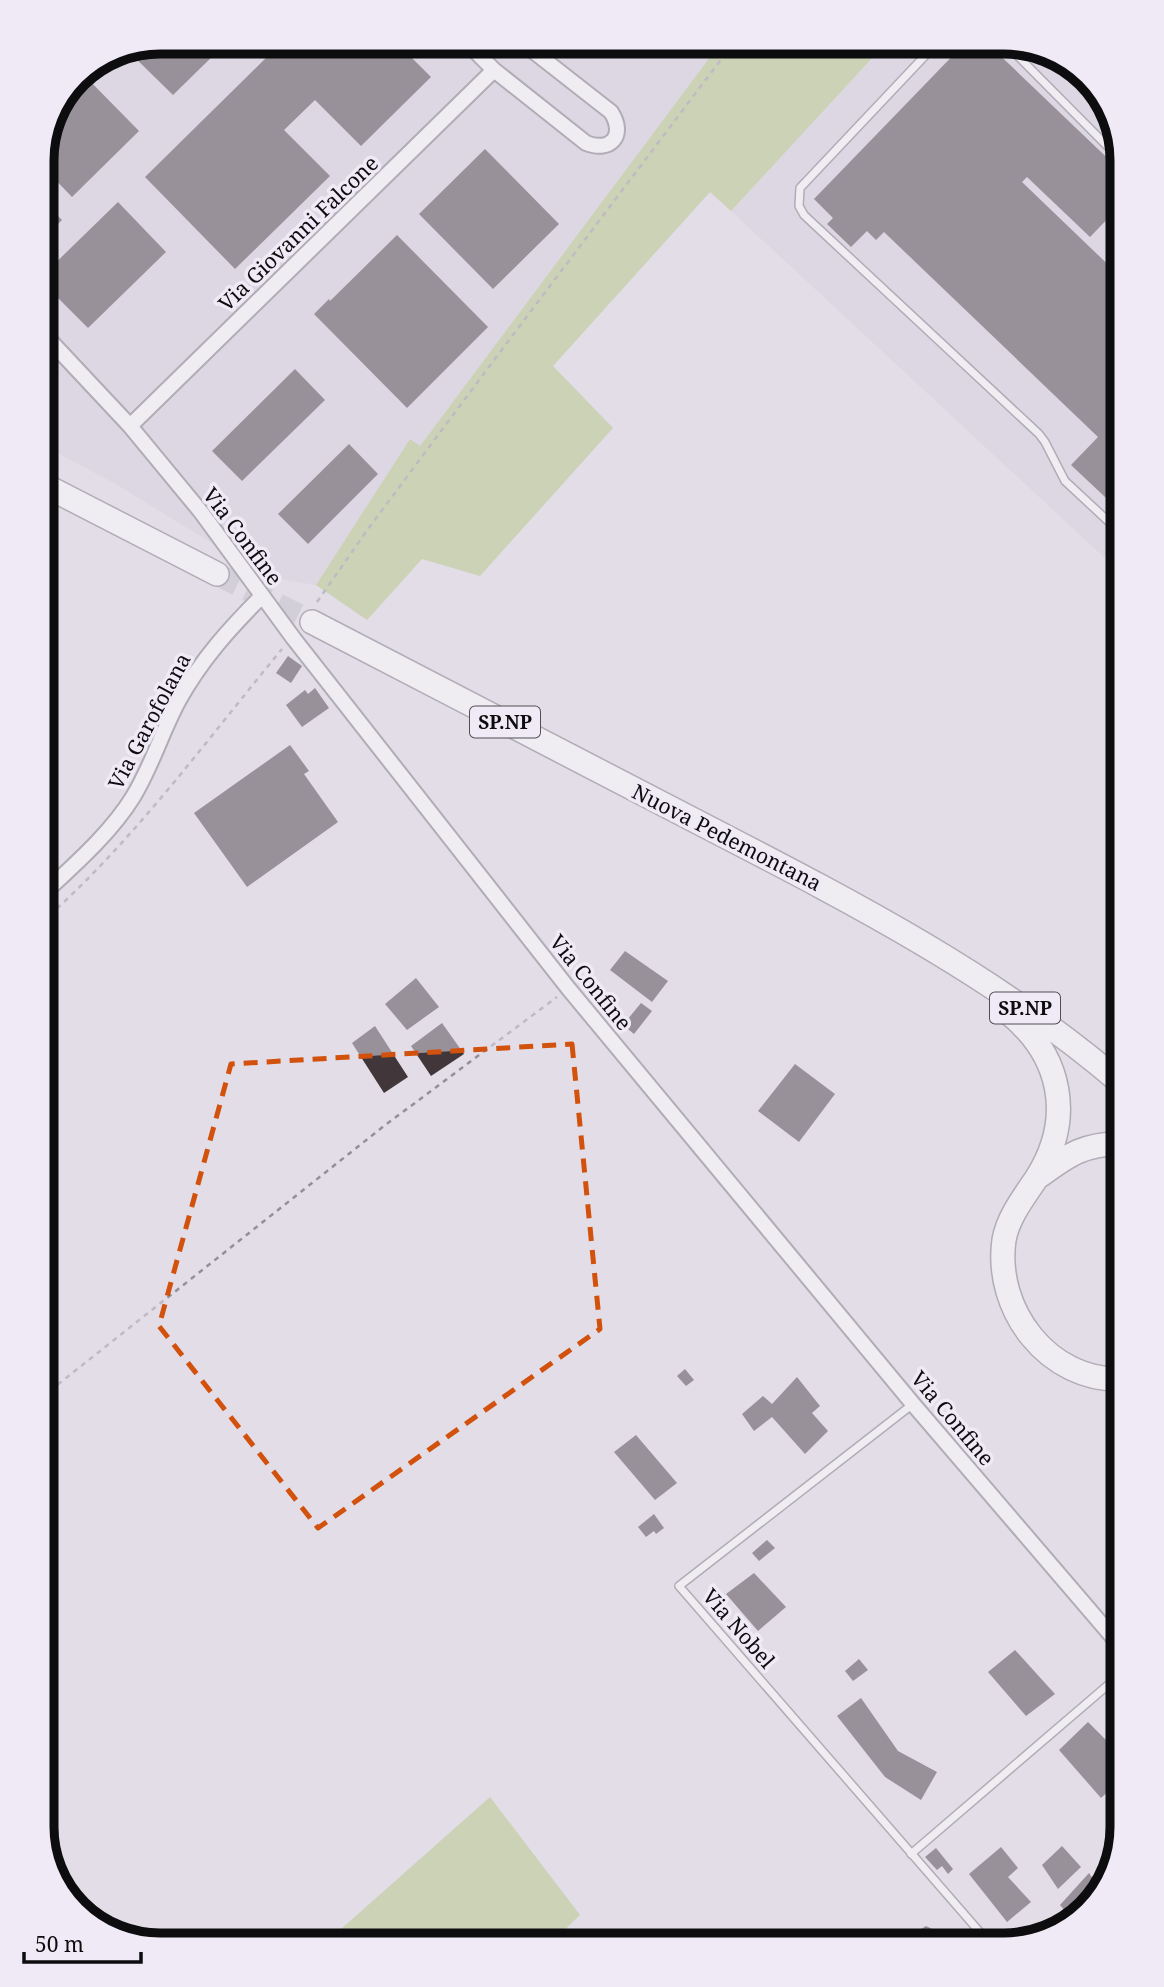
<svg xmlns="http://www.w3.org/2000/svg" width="1164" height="1987" viewBox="0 0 1164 1987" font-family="'Noto Serif',serif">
<rect width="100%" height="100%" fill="#e2dde7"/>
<!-- built -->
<path fill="#d8d0e1" d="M1012 42 1070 62 1110 108 1122 160V574L731 211 886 43Z
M719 45 420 446 410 439 316 585 267 577 114 483 42 445V152L77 76 115 51Z"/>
<!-- green -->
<path fill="#b0c578" d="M886 43 731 211 710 192 553 366 613 428 480 576 422 559 367 620 316 585 410 439 420 446 719 45Z
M490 1797 580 1915 549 1945H323Z"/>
<!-- building -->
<path fill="#41373b" d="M965 43H987L1122 172V204L1090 237 1027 177 1022 182 1122 278V513L1071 465 1098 437 884 232 876 240 867 231 851 247 827 224 833 218 814 199Z
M402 48 431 77 361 146 315 100 284 130 330 176 235 269 145 177 275 49Z
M158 50H219L173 95 128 51Z
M82 73 139 131 72 197 42 166V152L77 76Z
M485 149 559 224 493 289 419 214Z
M42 200 62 220 42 240Z
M118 202 166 252 88 328 42 282V276Z
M397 235 488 327 407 408 314 314 329 299 330 301Z
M295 369 325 400 242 481 212 451Z
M349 444 378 474 308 544 278 514Z
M288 656 302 666 291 683 276 673Z
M315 688 329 708 302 727 286 705 305 690 308 694Z
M290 745 309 771 304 774 338 822 247 887 194 813Z
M625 951 668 981 652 1002 610 970Z
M416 978 439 1007 407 1030 385 1004Z
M641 1003 652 1011 634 1034 623 1025Z
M442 1023 464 1054 431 1076 411 1046Z
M375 1026 408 1077 384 1093 352 1043Z
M795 1064 835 1094 799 1142 758 1111Z
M685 1369 694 1380 686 1386 677 1376Z
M797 1377 820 1406 812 1413 828 1431 805 1454 772 1417 754 1431 742 1414 763 1396 772 1404Z
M636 1435 677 1483 655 1500 614 1452Z
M654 1514 664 1528 656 1534 654 1531 646 1537 638 1527Z
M767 1540 775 1548 759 1561 752 1553Z
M754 1573 786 1607 758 1631 726 1594Z
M1015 1650 1055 1694 1026 1716 988 1672Z
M859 1659 868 1670 853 1681 845 1671Z
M861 1698 898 1751 937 1772 921 1800 885 1777 837 1716Z
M1088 1722 1122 1756V1779L1101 1798 1059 1750Z
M1062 1846 1081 1867 1058 1889 1042 1865Z
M1001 1847 1018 1868 1008 1877 1031 1902 1007 1922 969 1874Z
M936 1848 953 1869 948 1874 942 1866 937 1870 925 1857Z
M1089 1873 1102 1892 1072 1919 1060 1905Z
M926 1926 953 1939 949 1945H896Z"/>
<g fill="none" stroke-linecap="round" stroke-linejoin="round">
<!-- primary-tunnel -->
<path stroke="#c2bec7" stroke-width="23" stroke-dasharray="23 11" stroke-linecap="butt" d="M217 574 312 622"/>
<!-- service casing -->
<g stroke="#75717a" stroke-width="10">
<path id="service" d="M1004 42 1122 161
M937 43 800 188 799 206 804 215 1039 434 1045 442 1065 481 1122 534
M913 1404 679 1586 991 1945
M911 1854 1122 1673"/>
</g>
<!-- minor casing -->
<g stroke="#75717a" stroke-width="18">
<path id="minor" d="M471 47 494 70 586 143C611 153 626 135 611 112L528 47
M42 332 130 426 201 512 294 639 568 988 913 1404 1122 1648
M130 426 494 70
M42 895C74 865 110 834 133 797 152 766 162 731 179 700 201 660 230 628 262 596"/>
</g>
<!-- primary casing -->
<g stroke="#75717a" stroke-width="26">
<path id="primary" d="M42 484 217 574
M312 622C446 691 580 760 713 830 856 904 999 978 1122 1084
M1005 1010C1062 1054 1075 1118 1036 1179 1024 1197 1008 1217 1004 1240 994 1310 1049 1382 1122 1379
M1041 1175C1071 1153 1083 1145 1122 1143"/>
</g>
<!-- path -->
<path stroke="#949098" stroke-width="2.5" stroke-dasharray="5 5" stroke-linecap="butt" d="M317 602 368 529 497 356 732 45
M42 922C133 842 205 742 282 649
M42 1397 384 1126 557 997"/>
<!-- service -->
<use href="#service" stroke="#fff" stroke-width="7"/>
<!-- minor -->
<use href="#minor" stroke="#fff" stroke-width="14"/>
<!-- primary -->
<use href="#primary" stroke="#fff" stroke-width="23"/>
</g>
<!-- marked area -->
<path d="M0 0H1164V1987H0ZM572 1044 600 1329 318 1528 159 1326 231 1064Z" fill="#e2dde7" fill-opacity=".55" fill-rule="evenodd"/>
<path fill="none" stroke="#d2510c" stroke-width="5" stroke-dasharray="14 9" stroke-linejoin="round" d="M572 1044 600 1329 318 1528 159 1326 231 1064Z"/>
<g text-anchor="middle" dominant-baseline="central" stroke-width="7" stroke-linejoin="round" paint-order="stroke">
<!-- shield labels -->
<g fill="#efeaf5" stroke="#514f54" stroke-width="2">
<rect x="470" y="706.5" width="70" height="31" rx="5"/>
<rect x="990" y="992.5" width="70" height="31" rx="5"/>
</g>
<g font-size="19" font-weight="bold" fill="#0d0c0f">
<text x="505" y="722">SP.NP</text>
<text x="1025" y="1008">SP.NP</text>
</g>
<!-- street labels -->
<g font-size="21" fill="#0d0c0f" stroke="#efeaf5">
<text transform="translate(298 233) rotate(-44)">Via Giovanni Falcone</text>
<text transform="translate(243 536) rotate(53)">Via Confine</text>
<text transform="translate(149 721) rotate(-62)">Via Garofolana</text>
<text transform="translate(727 837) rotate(27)">Nuova Pedemontana</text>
<text transform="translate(591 982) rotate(51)">Via Confine</text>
<text transform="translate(953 1418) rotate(50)">Via Confine</text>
<text transform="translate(739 1628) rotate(49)">Via Nobel</text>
</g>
</g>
<!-- crop -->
<path d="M0 0H1164V1987H0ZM160 54H1004A106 106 0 0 1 1110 160V1827A106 106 0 0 1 1004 1933H160A106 106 0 0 1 54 1827V160A106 106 0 0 1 160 54Z" fill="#efeaf5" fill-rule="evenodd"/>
<path fill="none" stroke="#0d0c0f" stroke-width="9" d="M160 54H1004A106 106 0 0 1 1110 160V1827A106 106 0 0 1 1004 1933H160A106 106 0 0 1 54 1827V160A106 106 0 0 1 160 54Z"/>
<!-- scale -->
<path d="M24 1952v10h117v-10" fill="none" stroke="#0d0c0f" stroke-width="3.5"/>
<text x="35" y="1952" font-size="21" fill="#0d0c0f" stroke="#efeaf5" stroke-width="5" paint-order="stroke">50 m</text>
</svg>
